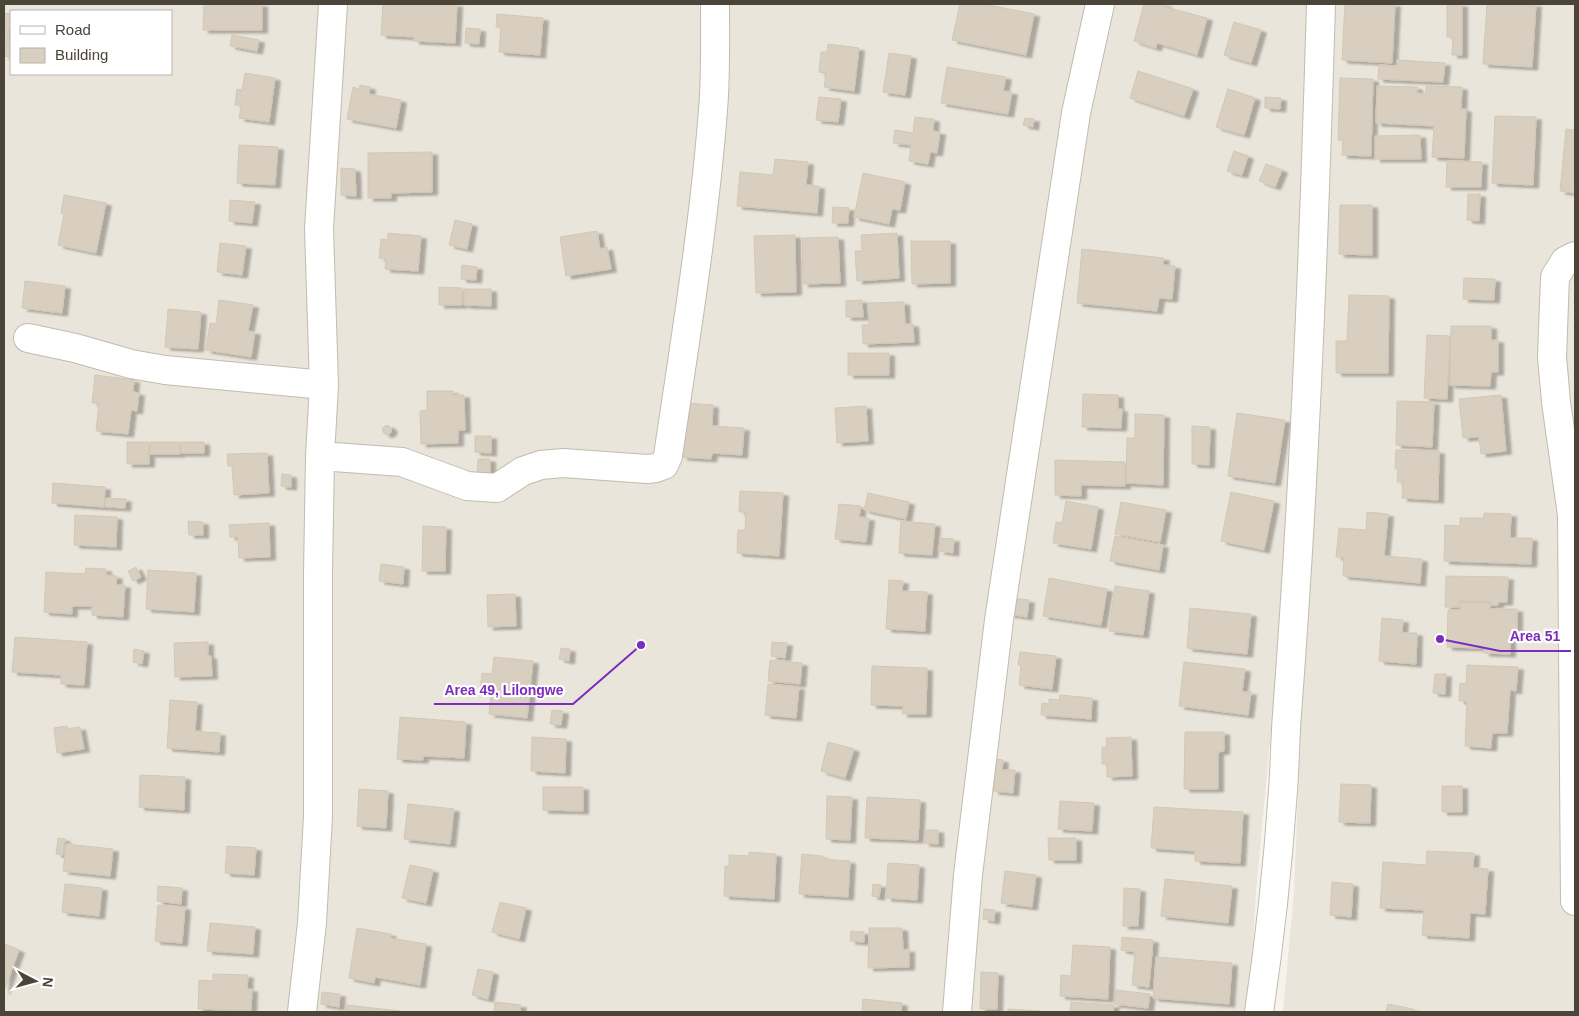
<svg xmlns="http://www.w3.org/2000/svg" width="1579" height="1016" viewBox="0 0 1579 1016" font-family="Helvetica,sans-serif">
<defs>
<filter id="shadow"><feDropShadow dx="5.5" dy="3" stdDeviation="1" flood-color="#0004"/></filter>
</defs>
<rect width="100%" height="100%" fill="#f6f3ec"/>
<!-- residential -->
<path fill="#eae5da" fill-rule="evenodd" d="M4 4H1311L1302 400 1256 891 1249 1012H4ZM11 11H171V74H11Z
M1326 4H1575V1012H1283L1294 892 1315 386Z"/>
<!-- building -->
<path fill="#d8cfc1" stroke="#d3c7b4" filter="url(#shadow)" d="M204 4H262V30H203Z
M383 4H457L455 43 414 41V37L381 35Z
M960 4H983L1034 14 1026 55 952 40Z
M1144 4H1166L1165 7 1207 18 1197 55 1157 43 1156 48 1134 41Z
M1345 4H1395L1392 63 1342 60Z
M1447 4H1462V55H1452L1453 37H1447Z
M1487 4H1536L1532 67 1483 64Z
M4 13 11 14V27H9L7 43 11 44V57L4 56Z
M497 14 543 18 540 55 499 52 501 27H496Z
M1234 22 1261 30 1251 63 1224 55Z
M466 28 480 29 479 44 465 43Z
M232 35 259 40 257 51 230 46Z
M828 44 859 48 854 91 824 87 826 73 819 72 821 52H827Z
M889 53 911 56 905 95 883 92Z
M1397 60 1445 63 1443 82 1378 79 1379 65 1397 66Z
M947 67 1006 77 1003 91 1012 92 1008 114 941 103Z
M1138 71 1193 89 1184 116 1130 98Z
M245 73 275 78 269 122 239 118 241 106 235 105 237 89 242 90Z
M1340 78 1373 79 1371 156 1342 155 1343 140H1338Z
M360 85 370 87 369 94 401 100 396 128 347 119 353 87 359 89Z
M1377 86 1417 87V93L1426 94V86L1462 87 1461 109H1466L1464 158 1432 157 1434 126 1376 123Z
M1228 89 1255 98 1244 135 1216 127Z
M819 97 841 99 838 122 816 120Z
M1265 97 1281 98 1280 109 1265 108Z
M1495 116 1536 117 1533 185 1492 183Z
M915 117 934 119 933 131 940 132 937 153 930 152 928 164 909 161 911 145 893 143 895 130 913 133Z
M1025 118 1034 119 1033 127 1023 125Z
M1566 129 1575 130V193L1560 191Z
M1420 135 1421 159H1375V136Z
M239 145 278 147 275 185 237 183Z
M1234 151 1248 156 1242 175 1227 171Z
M432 152V192L391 193V198H368V153Z
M775 159 808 162 806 185 819 186 817 213 737 206 740 172 773 175Z
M1447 161 1482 162 1481 187H1446Z
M1266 164 1282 170 1275 187 1259 181Z
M341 168 355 169 356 196 341 195Z
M863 173 905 182 900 210 892 209 889 224 854 217Z
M1468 194H1480L1479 221 1467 220Z
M64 195 106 203 96 253 58 245 64 214 61 213Z
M230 200 255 202 252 223 229 221Z
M1340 205H1372V255L1339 254Z
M833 207 849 208 848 223H832Z
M455 220 472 224 467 249 449 245Z
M597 231 600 249 607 247 611 269 566 276 560 237Z
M388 233 421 236 418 271 385 269 386 259 379 258 381 239 388 240Z
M897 233 899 278 857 281 855 251H862L861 235Z
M795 235 796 292 756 293 754 236Z
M838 237 840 283 803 284 802 238Z
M911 241H950V283L912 284Z
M220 243 246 246 242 275 217 272Z
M1082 249 1164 258 1163 265 1175 266 1172 299 1159 298 1157 311 1077 303Z
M462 265 477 267 476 280 461 279Z
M1464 278 1495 279 1494 300 1463 299Z
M25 281 65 286 62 313 22 308Z
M439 287 462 288V305H439Z
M464 289H491V306L464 305Z
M1349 295 1389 296 1388 373H1336V341H1347Z
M219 300 253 305 248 331 255 332 251 357 206 350 210 323 216 324Z
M862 300 863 317H846V301Z
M904 302 905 324H913L914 342 863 344 862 325H869L868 303Z
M168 309 201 312 198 349 165 347Z
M1451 326H1491V340H1498V372H1491L1490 386 1450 385Z
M1427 335 1450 336 1447 399 1424 398Z
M848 353H889V375H848Z
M95 375 134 380 133 392 139 393 137 411 131 410 128 434 96 431 99 403H92Z
M427 391H453L452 395H464L465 430H458V443L421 444 420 411 427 410Z
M1083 394 1118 395V409H1122L1121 428 1082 427Z
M1501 395 1506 451 1481 454 1479 437 1463 438 1459 399Z
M1397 401 1434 402 1432 447 1396 445Z
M686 403 713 405 712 426 744 428 742 455 712 453 711 459 682 457Z
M866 406 868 441 837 443 835 408Z
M1237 413 1285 420 1275 483 1228 476Z
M1135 414 1164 415 1163 485 1126 483 1127 438H1135Z
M382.5 430a4.5 4.5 0 1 1 9 0a4.5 4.5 0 1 1-9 0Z
M1192 426 1210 427 1209 465 1192 464Z
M475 436H491V453L475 452Z
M127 442H149V464H127Z
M150 442H180V454H150Z
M181 442H204V453H181Z
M1396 450 1439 451 1438 500 1402 498 1403 482H1397L1398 469H1395Z
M267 453 269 493 234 495 232 466H228L227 454Z
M478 459H490V477H477Z
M1055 460 1125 462V486L1081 485V496L1055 495Z
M282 474 291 475V487L281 486Z
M53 483 105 487 104 507 52 503Z
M740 491 783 493 779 556 737 553 738 530H745L746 512H739Z
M1231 492 1274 501 1264 550 1221 541Z
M868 493 909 502 906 519 864 510Z
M106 498 126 499 125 508 105 507Z
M1066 501 1098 507 1091 549 1053 543 1056 522 1062 523Z
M1121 502 1166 510 1160 542 1115 534Z
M839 504 861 506 859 517 869 518 866 542 835 539Z
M1367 512 1388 514 1384 556 1422 559 1420 583 1343 576 1344 557H1336L1339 528 1366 530Z
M1484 513 1511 514 1510 538H1532L1531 564 1444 561 1445 525 1460 526V518H1484Z
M75 515 117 517 116 547 74 545Z
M188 521 203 522V535H189Z
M901 521 935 524 932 555 899 553Z
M269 523 270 557 239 558 238 537H230L229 525Z
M423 526 446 527 445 571H422Z
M1115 536 1163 545 1159 570 1110 561Z
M940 538 954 539 953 553 939 551Z
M381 564 404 567 403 584 379 581Z
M136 567 141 577 133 581 128 571Z
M86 568 106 569V575L117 576 116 585H125L123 617 92 615V606H72V614L44 612 46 572 85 574Z
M148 570 196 573 194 612 146 609Z
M1446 576 1508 577 1507 602H1498V605H1491V602L1460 601V607H1445Z
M1049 578 1107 589 1101 625 1043 616Z
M889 580 903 581 902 591 927 592 925 631 886 629Z
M1115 586 1149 591 1143 635 1109 631Z
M515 594 516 626 488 627 487 595Z
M1011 598 1029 600 1027 617 1009 614Z
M1461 602 1490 603V609H1517V634H1510V654L1484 653V648L1447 647 1448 610H1460Z
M1190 608 1251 614 1247 654 1187 648Z
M1382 618 1403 620 1402 633H1417L1416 664 1379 661Z
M15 637 87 642 84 685 61 684V675L12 672Z
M208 642V656H211L212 676 175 677 174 643Z
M772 642 787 643 785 658 771 656Z
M561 648 570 649 569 661 559 659Z
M134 649 144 651 142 664 133 662Z
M1020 652 1056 656 1052 689 1019 685 1021 665H1018Z
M494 657 533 661 527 718 489 714 491 693 480 692 482 673 492 674Z
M770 660 802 663 800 684 768 681Z
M1184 662 1245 669 1242 692H1251L1248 715 1179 706Z
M1467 665 1518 667 1516 691 1510 690 1507 733H1492L1491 748 1465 746 1467 701H1459L1460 683 1466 684Z
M872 666 927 668 926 714H902L903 706 871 705Z
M1435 674H1446L1445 694 1433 693Z
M768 684 799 687 796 718 765 715Z
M1060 695 1092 698 1091 719 1041 715 1042 703 1049 704V699L1059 700Z
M170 700 197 702 195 731 220 733 219 752 167 748Z
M552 710 563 711 561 725 550 724Z
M400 717 466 722 464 758 423 756V760L397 759Z
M67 726 68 729 80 727 84 749 57 753 54 728Z
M1185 732H1224V751L1218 752V789H1184Z
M532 737 566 739 565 773 531 771Z
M1131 737 1132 776 1107 777V764H1102V747H1107L1106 738Z
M828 742 854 749 845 778 821 771Z
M996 759 1003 760 1002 770H1015L1013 793 993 791Z
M140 775 185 777 184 810 139 807Z
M1341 784 1371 785 1370 823 1339 822Z
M1442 786H1462V812H1442Z
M543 787H583V811L543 810Z
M359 789 388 791 386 828 357 826Z
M827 796 852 797 850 840 826 839Z
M867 797 920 800 918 840 865 838Z
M1060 801 1094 803 1092 831 1058 829Z
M408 804 454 809 450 844 404 839Z
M1154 807 1243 812 1240 863 1195 861V851L1151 848Z
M925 830H938V844L924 843Z
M58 838 65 839 63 855 56 854Z
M1048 838H1076V860H1049Z
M66 844 113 849 110 876 63 871Z
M227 846 256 848 254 875 225 873Z
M1427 851 1474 853 1473 868 1488 869 1485 914 1470 913 1469 938 1422 935 1424 910 1380 908 1383 862 1426 865Z
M749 852 776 854 774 899 724 896 725 866H729V855L749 856Z
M802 854 823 856V859L850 861 848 897 799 894Z
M888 863 919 865 917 900 886 898Z
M410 865 433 870 426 903 402 898Z
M1005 871 1036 875 1032 907 1001 903Z
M1165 879 1232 886 1228 923 1161 916Z
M1332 882 1353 884 1351 917 1330 915Z
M65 884 102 888 99 916 62 912Z
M873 884 881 885 879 897 872 896Z
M158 886 182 888 181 904 157 901Z
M1124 888 1140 889 1138 926H1123Z
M500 902 526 908 519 939 492 932Z
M158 905 185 907 182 943 155 941Z
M984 909 995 910 994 921 983 919Z
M210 923 255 927 253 954 207 951Z
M357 928 391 934 390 938 426 944 420 985 375 977 374 983 349 978Z
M869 928H902L903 950 909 949V967L868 968Z
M851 931 864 932V942L850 941Z
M1122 937 1153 940 1149 987 1132 985 1135 952 1121 950Z
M4 944 19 950 4 991Z
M1073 945 1110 947 1108 999 1060 996 1061 975 1071 976Z
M1156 957 1232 963 1229 1004 1153 998Z
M478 969 493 972 488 999 472 995Z
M981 972 998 973 997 1009H980Z
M213 974 248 975 247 989H252L251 1011 198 1009 199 980 213 981Z
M1116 990 1150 994 1148 1008 1114 1004Z
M322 992 340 994 339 1007 321 1004Z
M863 999 902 1003 901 1012H862Z
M495 1002 521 1005 520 1012H494Z
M1071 1002 1114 1005 1113 1012H1070Z
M1388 1004 1413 1009 1412 1012H1386Z
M346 1005 400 1011V1012H346Z
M1008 1009 1040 1011V1012H1008Z"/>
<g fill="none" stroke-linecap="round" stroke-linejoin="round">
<!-- street casing -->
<g stroke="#c2bbae" stroke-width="30">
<path id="street" d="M1575 256 1565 261 1555 277 1552 357 1556 402 1572 515 1575 901
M28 338 75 348 131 364 165 370 324 385
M320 456 402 462 467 486 497 488 523 471 541 465 563 463 647 469 656 468 664 465 668 456C685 341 704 226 713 110 716 75 715 39 715 4
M302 1012 312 923 318 816V573L320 456 324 385 319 229 333 4
M957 1012 968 875 999 620 1076 113 1100 4
M1259 1012C1270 939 1278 864 1283 790 1285 765 1285 739 1287 714 1305 477 1314 241 1321 4"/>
</g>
<!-- street -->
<use href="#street" stroke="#fff" stroke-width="28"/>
</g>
<!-- callouts -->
<path fill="none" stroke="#7b2cbf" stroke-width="2" d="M1440 639L1500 651H1571M641 645L573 704H434"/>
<g fill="#7b2cbf" stroke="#fff" stroke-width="2">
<circle cx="1440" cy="639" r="5"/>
<circle cx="641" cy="645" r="5"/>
</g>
<g font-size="14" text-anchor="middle" font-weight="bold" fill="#7b2cbf" stroke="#fff" stroke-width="4.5" stroke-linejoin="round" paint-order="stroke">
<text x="1535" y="641">Area 51</text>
<text x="504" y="695">Area 49, Lilongwe</text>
</g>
<!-- border -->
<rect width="1579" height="1016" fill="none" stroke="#4b4439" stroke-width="10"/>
<!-- legend -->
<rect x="10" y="10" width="162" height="65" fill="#ffffff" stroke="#b7b4b0"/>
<rect x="20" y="26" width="25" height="8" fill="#ffffff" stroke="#b7b4b0"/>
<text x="55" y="35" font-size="15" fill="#4b4439">Road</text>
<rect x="20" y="48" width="25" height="15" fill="#d8cfc1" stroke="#b7b4b0"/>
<text x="55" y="60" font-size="15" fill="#4b4439">Building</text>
<!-- north arrow -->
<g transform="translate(35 981) rotate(96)" stroke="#ffffff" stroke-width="4" paint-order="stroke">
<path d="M0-4L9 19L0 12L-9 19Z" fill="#4b4439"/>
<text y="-8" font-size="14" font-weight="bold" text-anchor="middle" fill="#4b4439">N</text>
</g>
</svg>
